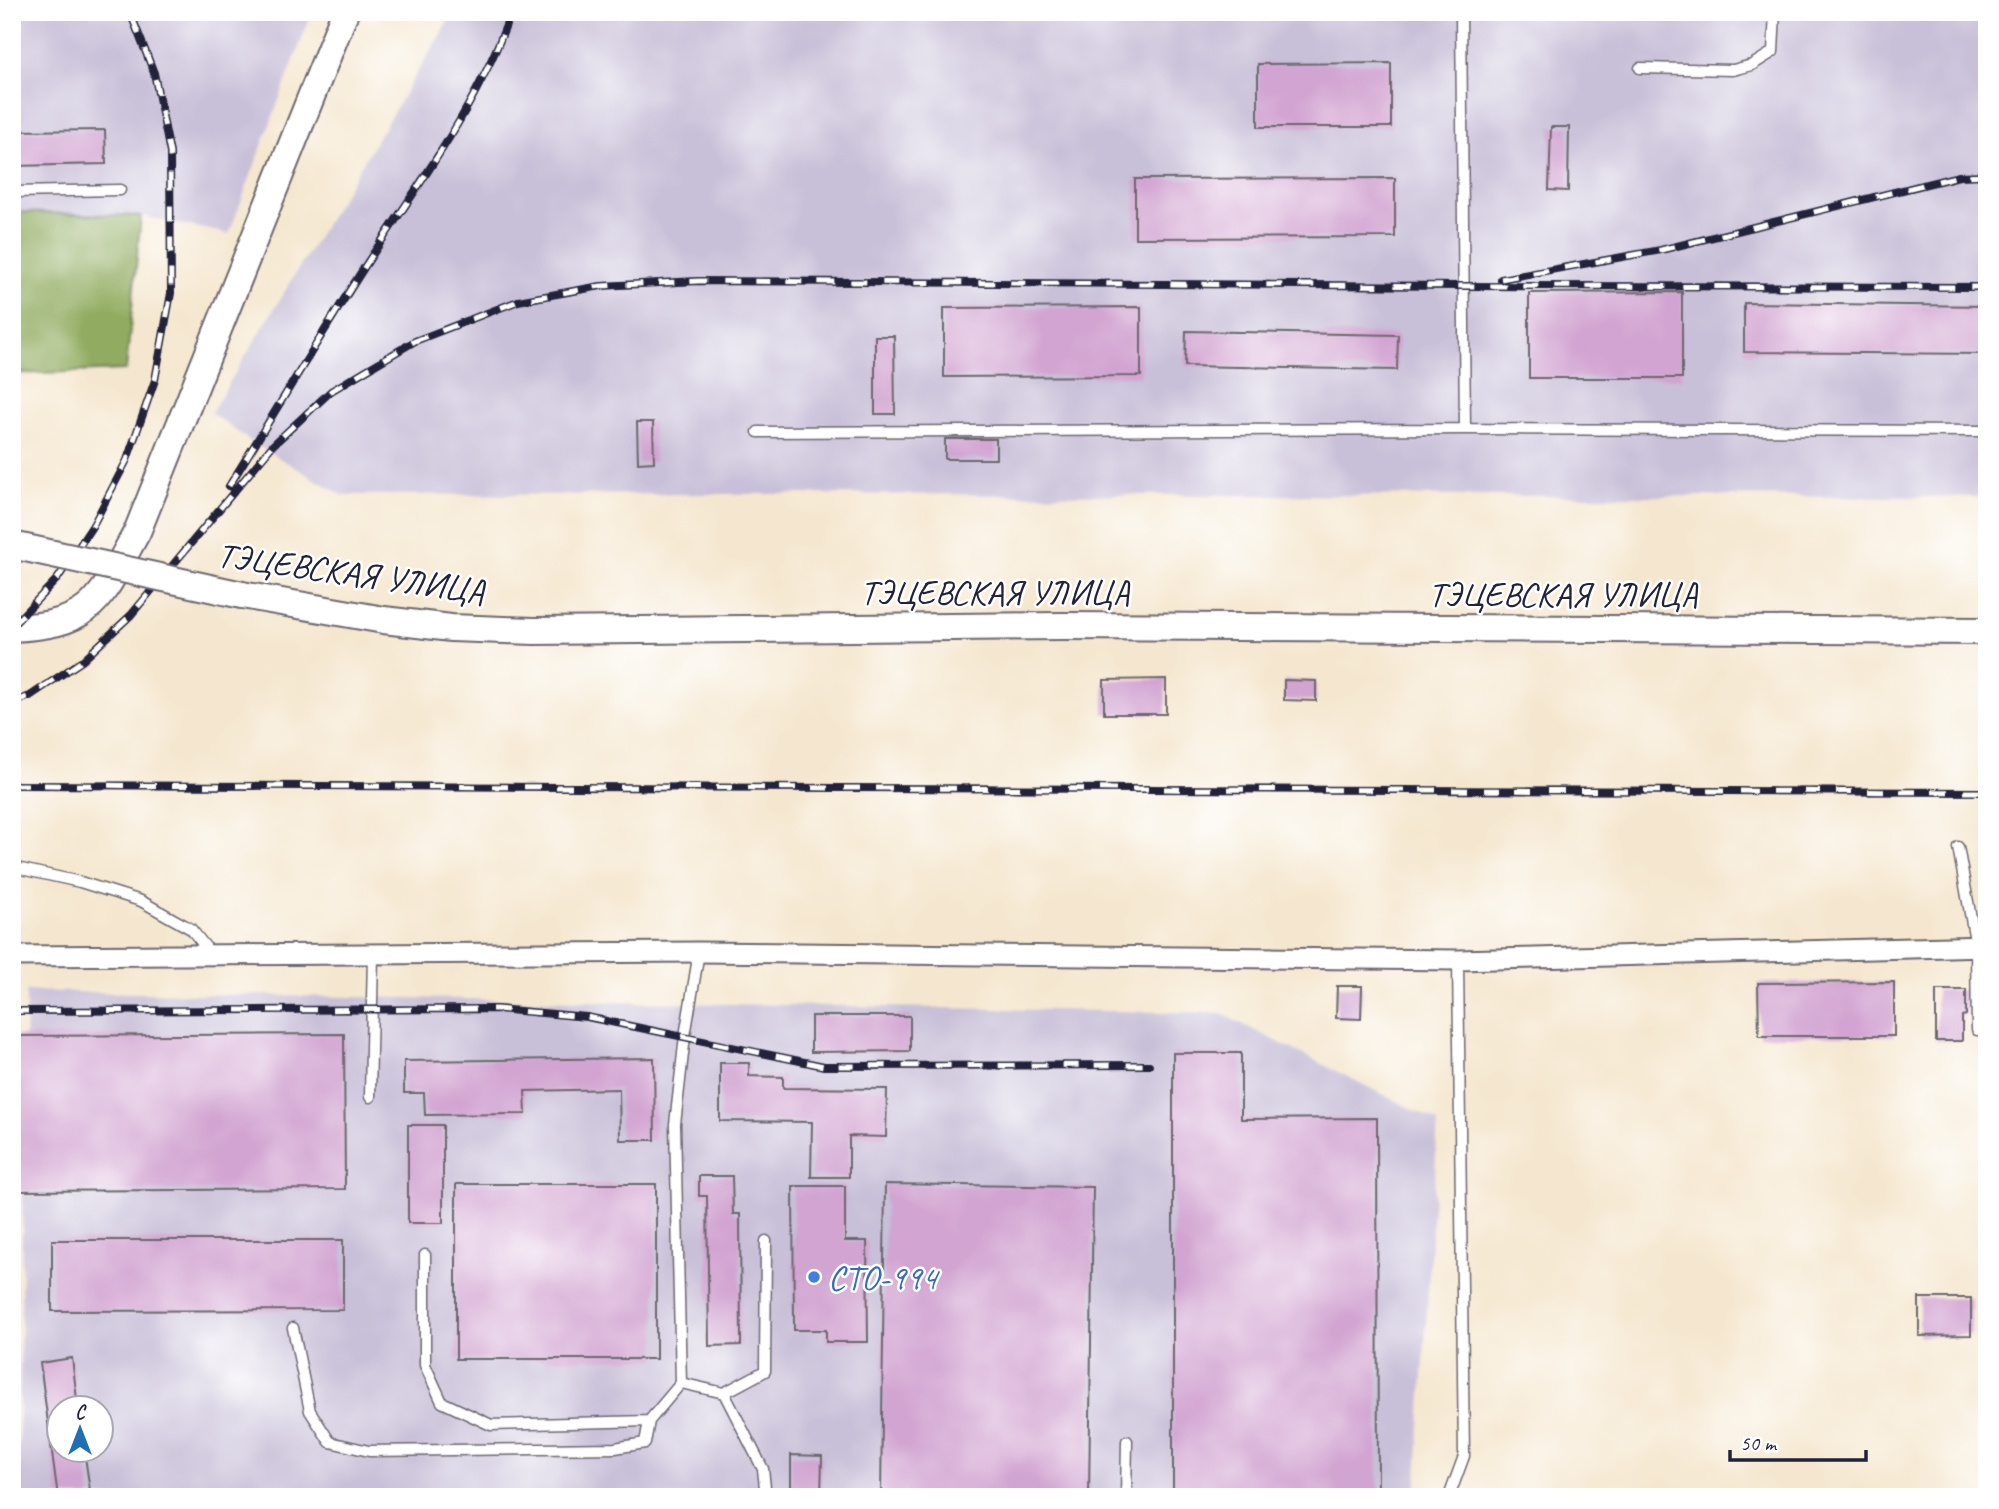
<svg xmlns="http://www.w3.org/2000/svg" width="1999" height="1509" viewBox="0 0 1999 1509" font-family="Caveat,sans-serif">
<rect width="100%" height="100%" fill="#fff"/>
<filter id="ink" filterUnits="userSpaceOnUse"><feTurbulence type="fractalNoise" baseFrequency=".0143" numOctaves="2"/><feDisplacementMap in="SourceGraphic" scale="14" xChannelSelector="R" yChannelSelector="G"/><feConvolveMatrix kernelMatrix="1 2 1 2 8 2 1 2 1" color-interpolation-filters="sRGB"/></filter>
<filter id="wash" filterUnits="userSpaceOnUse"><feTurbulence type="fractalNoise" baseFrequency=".00686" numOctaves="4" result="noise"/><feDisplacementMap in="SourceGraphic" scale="28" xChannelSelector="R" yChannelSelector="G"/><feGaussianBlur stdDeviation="1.57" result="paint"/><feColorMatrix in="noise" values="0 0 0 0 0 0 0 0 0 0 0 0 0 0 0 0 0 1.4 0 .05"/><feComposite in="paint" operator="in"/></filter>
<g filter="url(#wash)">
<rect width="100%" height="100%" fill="#f5e7cf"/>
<!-- industrial -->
<path fill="#c8bfd8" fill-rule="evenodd" d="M12 12H312L229 234 141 216 12 212Z
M454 12H1987V497L739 494 342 495 250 441 211 413Z
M26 991 1220 1013 1438 1122 1416 1497H18ZM60 1408H102V1450H60Z"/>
<!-- forest -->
<path fill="#91ac60" stroke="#5a674e" stroke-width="2" d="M12 212 141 216 126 370 12 374Z"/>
<g id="blocks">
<!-- building -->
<path fill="#d2a4d1" d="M1391 63V127H1258V64Z
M1551 127H1569L1568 191 1549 190Z
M105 130 106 164 12 166V131Z
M1395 178V237L1135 238V179Z
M1682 292V378H1529V293Z
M1744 303 1987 306V354L1744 352Z
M1141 307V376L944 377V308Z
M1186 331 1398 335 1397 370 1185 366Z
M875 336H894L895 414H875Z
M637 422H653L654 462 638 463Z
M945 439H996V459H945Z
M1166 679V714H1104V680Z
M1284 680 1316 681V701L1284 700Z
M1894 982V1036H1759L1758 983Z
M1337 986H1362L1361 1019 1336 1018Z
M1936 990H1966V1015L1962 1016V1041H1936Z
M811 1016H910V1051L811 1052Z
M344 1034 345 1189 12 1191V1036Z
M1173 1053H1241V1119L1377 1118 1378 1497H1173Z
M654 1058 655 1140H620L619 1089 525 1091 526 1114 425 1115 424 1093H404V1061Z
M720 1063H749V1076L783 1077V1088L887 1089 886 1137 849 1136V1177H811L812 1122 720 1121Z
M408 1125H443V1223H408Z
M699 1176H732L733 1214H740L741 1345 709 1346 707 1196H699Z
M456 1184H656V1359H456Z
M885 1184 1093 1187 1089 1497H881Z
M793 1186H845V1241H867L868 1342H826V1330H794Z
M52 1240H343V1310L52 1311Z
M1919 1298H1971V1335L1919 1336Z
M72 1358 78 1408H60V1450H84L91 1497H58L40 1363Z
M791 1455 822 1456 821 1497H791Z"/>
</g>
</g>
<g filter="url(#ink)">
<use href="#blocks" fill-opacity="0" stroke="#6c676f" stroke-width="2"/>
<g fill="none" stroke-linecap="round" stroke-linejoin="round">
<!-- lane casing -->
<g stroke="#6c676f" stroke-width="13">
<path id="lane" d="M1461 12 1465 429
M1640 68 1733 70 1752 65 1773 52 1775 12
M12 192 120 190
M758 432 1465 429 1987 431
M1958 847 1976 946 1977 1030H1987
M12 867 80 882 141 901 191 929 212 955
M699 952 685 1036 675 1124 681 1383 724 1393 765 1371 766 1241
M370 1097 373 955
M425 1255V1365L442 1402 491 1425 649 1421 681 1383
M293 1328 310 1411 330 1442 369 1451 615 1448 645 1443 649 1421
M724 1393 763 1469 766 1497
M1126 1497 1127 1441
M1449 1497 1464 1456 1458 960"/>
</g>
<!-- street casing -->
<g stroke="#6c676f" stroke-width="23">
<path id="street" d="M12 956 699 952 1458 960 1987 946"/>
</g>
<!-- secondary casing -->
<g stroke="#6c676f" stroke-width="30">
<path id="secondary" d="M242 595 384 620 451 628 534 631 1063 626 1987 631
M12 628C96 625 100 598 137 532L345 12"/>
</g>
<!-- lane -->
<use href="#lane" stroke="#fff" stroke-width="10"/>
<!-- street -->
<use href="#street" stroke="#fff" stroke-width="19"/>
<!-- secondary -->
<use href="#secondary" stroke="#fff" stroke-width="26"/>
<!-- rail casing -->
<g stroke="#22223b" stroke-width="8">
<path id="rail" d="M1501 279 1661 250 1959 176 1987 175
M229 486C276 411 321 334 369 260 421 181 479 103 511 12
M12 626 58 578 93 525 127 460 155 380 171 293 170 153 154 73 130 12
M12 703 30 696 82 661 131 615 273 445 331 391 415 341 518 301 601 286 698 281 1462 286 1987 287
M12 785 1987 792
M12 1011 497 1009 587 1017 824 1066 1149 1065"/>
</g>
<!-- rail -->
<use href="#rail" stroke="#fff" stroke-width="5" stroke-dasharray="16" stroke-linecap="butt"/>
<!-- secondary-bridge casing -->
<g stroke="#6c676f" stroke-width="30" stroke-linecap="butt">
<path id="secondary-bridge" d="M12 545 242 595"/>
</g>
<!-- secondary-bridge -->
<use href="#secondary-bridge" stroke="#fff" stroke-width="26"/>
</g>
</g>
<!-- markers -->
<circle fill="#3f7fe0" stroke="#fff" stroke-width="2.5" cx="814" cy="1277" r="7"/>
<g text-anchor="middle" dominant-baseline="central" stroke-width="5" stroke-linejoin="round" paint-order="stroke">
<!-- street labels -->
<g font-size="35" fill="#22223b" stroke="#fff">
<text transform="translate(351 573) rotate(8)">ТЭЦЕВСКАЯ УЛИЦА</text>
<text x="995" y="592">ТЭЦЕВСКАЯ УЛИЦА</text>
<text x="1563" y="594">ТЭЦЕВСКАЯ УЛИЦА</text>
</g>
<!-- shop labels -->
<g font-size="35" fill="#366cbe" stroke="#fff" text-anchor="start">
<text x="828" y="1277">СТО-994</text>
</g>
</g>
<!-- margin -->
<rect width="1999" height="1509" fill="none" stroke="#fff" stroke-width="42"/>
<!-- north arrow -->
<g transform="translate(80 1429)"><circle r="33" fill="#ffffff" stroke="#a7a7b1" stroke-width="2"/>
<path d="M0-5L12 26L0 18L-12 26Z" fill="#1f6fb2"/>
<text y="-10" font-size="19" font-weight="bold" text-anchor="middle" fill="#22223b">С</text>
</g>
<!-- scale -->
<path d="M1730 1450v10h136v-10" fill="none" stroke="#22223b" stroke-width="3.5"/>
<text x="1740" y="1450" font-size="21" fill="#22223b" stroke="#ffffff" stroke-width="5" paint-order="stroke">50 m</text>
</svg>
